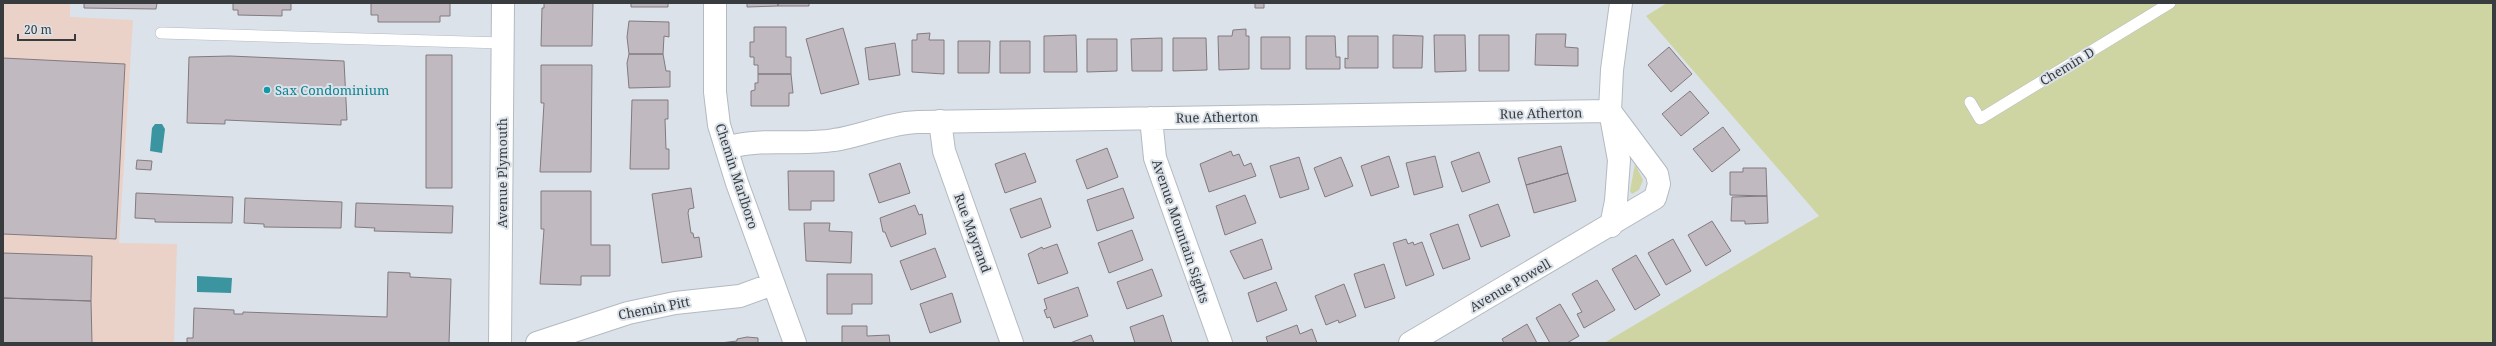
<svg xmlns="http://www.w3.org/2000/svg" width="2496" height="346" viewBox="0 0 2496 346" font-family="'Noto Serif',serif">
<rect width="100%" height="100%" fill="#dbe2e9"/>
<!-- commercial -->
<path fill="#ead2c8" d="M3 3H70V17L133 20 119 243 177 244 174 343H3Z"/>
<!-- green -->
<path fill="#cfd5a2" d="M1667 3H2493V343H1604L1819 216 1646 16Z
M1635 164 1643 180 1639 190 1632 194 1630 191Z"/>
<!-- water -->
<path fill="#3a95a1" d="M155 124H162L165 129 162 153 150 151 152 128Z
M197 276 232 278 231 293 197 292Z"/>
<!-- building -->
<path fill="#c1b9c0" stroke="#827a80" d="M84 3H157L156 9 84 8Z
M233 3H291V10H282V16L238 15V10H233Z
M371 3H450V16H440V22H378V15H371Z
M544 3H593L592 46H541L542 8H544Z
M631 3H668V7H631Z
M747 3H778V6L747 7Z
M778 3H809V6H778Z
M1255 3H1264V8H1255Z
M629 21 669 22V37L664 36 663 54H629L627 37Z
M754 27H786V57H791V74H758V65H754V57H750V42H754Z
M843 28 859 84 821 94 806 39Z
M1246 29V36H1249V69L1219 70 1218 36H1232L1233 30Z
M930 33 929 40H944V74L912 72V40H917V34Z
M1536 34H1566L1565 47 1578 48V66L1535 65Z
M1076 35 1077 72H1044V36Z
M1393 35 1423 36 1422 68H1393Z
M1434 35H1465L1466 71 1435 72Z
M1479 35H1509V71H1479Z
M1306 36H1335L1336 57H1340V69H1306Z
M1348 36H1378V68H1345V58L1348 59Z
M1261 37H1290V69H1261Z
M1162 38V71H1132L1131 39Z
M1173 38H1206L1207 70 1173 71Z
M1087 39H1117V71L1087 72Z
M958 41H990L989 73H958Z
M1000 41H1030V73H1000Z
M895 43 900 75 869 80 865 48Z
M1669 47 1692 74 1671 92 1648 65Z
M629 54H663L666 71H670V87L629 88 627 63Z
M426 55H452V188H426Z
M230 56 344 61 347 120H341V125L225 120V124L187 123 189 57Z
M3 58 125 64 116 239 3 234Z
M541 65H592L591 172H540L544 103H541Z
M758 74H791L793 93H789V106H751V91L755 90V83H758Z
M1690 91 1709 113 1681 136 1662 114Z
M632 100H668V119H665L666 149H669V169H630Z
M1723 127 1740 150 1712 172 1693 149Z
M1561 146 1568 173 1526 185 1518 158Z
M1107 148 1118 177 1087 189 1076 160Z
M1231 151 1233 156 1239 154 1244 166 1251 163 1256 176 1209 192 1200 164Z
M1479 152 1490 182 1462 192 1451 162Z
M1025 153 1036 182 1005 193 995 164Z
M1389 156 1399 187 1371 196 1361 166Z
M1435 156 1443 187 1414 195 1406 163Z
M1299 157 1309 189 1280 198 1270 166Z
M1341 157 1353 186 1325 197 1314 168Z
M137 160 152 161 151 170 136 169Z
M900 163 910 193 879 203 869 174Z
M1743 168H1766L1767 196 1730 195V172H1743Z
M788 171H834V201H811V210H789Z
M1568 173 1576 201 1534 213 1526 185Z
M691 188 694 208 689 209 688 213 691 233H693L694 238 699 237 702 257 662 263 652 194Z
M1123 188 1134 218 1097 231 1087 200Z
M541 191H591V245H610V276H581V285L540 284 544 229H541Z
M136 193 233 197 232 223 155 222V219L135 218Z
M1245 195 1256 223 1225 235 1216 206Z
M1767 196 1768 223 1745 224V221H1731L1732 197Z
M245 198 342 202 341 228 264 227V224L244 223Z
M1041 198 1051 227 1021 238 1010 209Z
M356 203 453 206 452 233 374 231 375 228 355 227Z
M1498 204 1510 236 1481 247 1469 215Z
M915 205 919 215 922 214 926 234 891 247 885 232H883L880 218Z
M1712 221 1731 251 1706 266 1688 235Z
M804 223H830L829 231 852 232 851 263 806 261Z
M1458 224 1470 259 1443 269 1430 234Z
M1132 230 1143 260 1109 273 1098 243Z
M1262 239 1272 269 1244 279 1230 251Z
M1406 239 1408 244 1413 242 1414 245 1422 242 1434 275 1406 286 1393 243Z
M1673 239 1691 271 1666 285 1648 253Z
M1057 244 1068 273 1038 284 1028 254 1042 247 1043 249Z
M935 248 946 277 911 290 900 261Z
M3 253 92 256 91 301 3 298Z
M1636 255 1660 295 1635 310 1612 269Z
M1384 264 1395 298 1365 308 1354 274Z
M1152 269 1162 296 1127 309 1117 282Z
M388 272 410 273V277L451 279 449 343H187V338H193L194 308 234 310V314H243V312L387 317Z
M827 274H872V304H852V314H827Z
M1597 280 1615 310 1584 328 1577 314 1582 312 1572 294Z
M1276 282 1287 310 1257 322 1248 293Z
M1344 284 1356 316 1339 323 1338 320 1326 325 1315 296Z
M1078 287 1088 316 1054 328 1050 317 1047 318 1044 310 1047 309 1044 299Z
M952 293 961 322 930 333 920 304Z
M3 298 91 301 92 343H3Z
M1560 304 1579 336 1567 343H1550L1536 318Z
M1163 315 1172 343H1135L1130 327Z
M1527 324 1537 343H1504L1502 339Z
M1297 325 1300 334 1312 329 1317 343H1268L1266 337Z
M842 326H867V336L889 335 890 343H842Z
M1091 335 1094 343H1070Z
M747 337 758 338V343H720L737 341V339Z"/>
<g fill="none" stroke-linecap="round" stroke-linejoin="round">
<!-- lane casing -->
<g stroke="#b3bac1" stroke-width="12">
<path id="lane" d="M161 33 502 43
M1970 102 1980 119 2170 3"/>
</g>
<!-- street casing -->
<g stroke="#b3bac1" stroke-width="24">
<path id="street" d="M715 3V92L719 125 737 183 795 343
M1151 118 1155 158 1221 343
M940 121 944 151 1012 343
M726 148C761 137 798 146 834 140 862 136 888 123 918 122L1610 111
M1611 226 1616 201 1619 160 1610 111 1612 70 1621 3
M500 343 503 3
M537 343 628 313 675 303 740 296 773 284
M1410 343 1655 198 1659 184 1657 174 1610 111"/>
</g>
<!-- lane -->
<use href="#lane" stroke="#fff" stroke-width="11"/>
<!-- street -->
<use href="#street" stroke="#fff" stroke-width="22"/>
</g>
<!-- markers -->
<circle fill="#0f9aa8" stroke="#dbe2e9" stroke-width="1.5" cx="267" cy="90" r="4"/>
<g text-anchor="middle" dominant-baseline="central" stroke-width="4" stroke-linejoin="round" paint-order="stroke">
<!-- street labels -->
<g font-size="13" fill="#393c3f" stroke="#dbe2e9">
<text transform="translate(2067 66) rotate(-31)">Chemin D</text>
<text transform="translate(1541 113) rotate(-1)">Rue Atherton</text>
<text transform="translate(1217 117) rotate(-1)">Rue Atherton</text>
<text transform="translate(502 173) rotate(-90)">Avenue Plymouth</text>
<text transform="translate(737 176) rotate(72)">Chemin Marlboro</text>
<text transform="translate(1181 231) rotate(71)">Avenue Mountain Sights</text>
<text transform="translate(973 233) rotate(70)">Rue Mayrand</text>
<text transform="translate(1510 285) rotate(-30)">Avenue Powell</text>
<text transform="translate(654 308) rotate(-11)">Chemin Pitt</text>
</g>
<!-- culture labels -->
<g font-size="13" fill="#0d838f" stroke="#dbe2e9" text-anchor="start">
<text x="275" y="90">Sax Condominium</text>
</g>
</g>
<!-- border -->
<rect width="2496" height="346" fill="none" stroke="#393c3f" stroke-width="8"/>
<!-- scale -->
<path d="M18 34v6h57v-6" fill="none" stroke="#393c3f" stroke-width="2"/>
<text x="24" y="34" font-size="12" fill="#393c3f" stroke="#dbe2e9" stroke-width="3" paint-order="stroke">20 m</text>
</svg>
